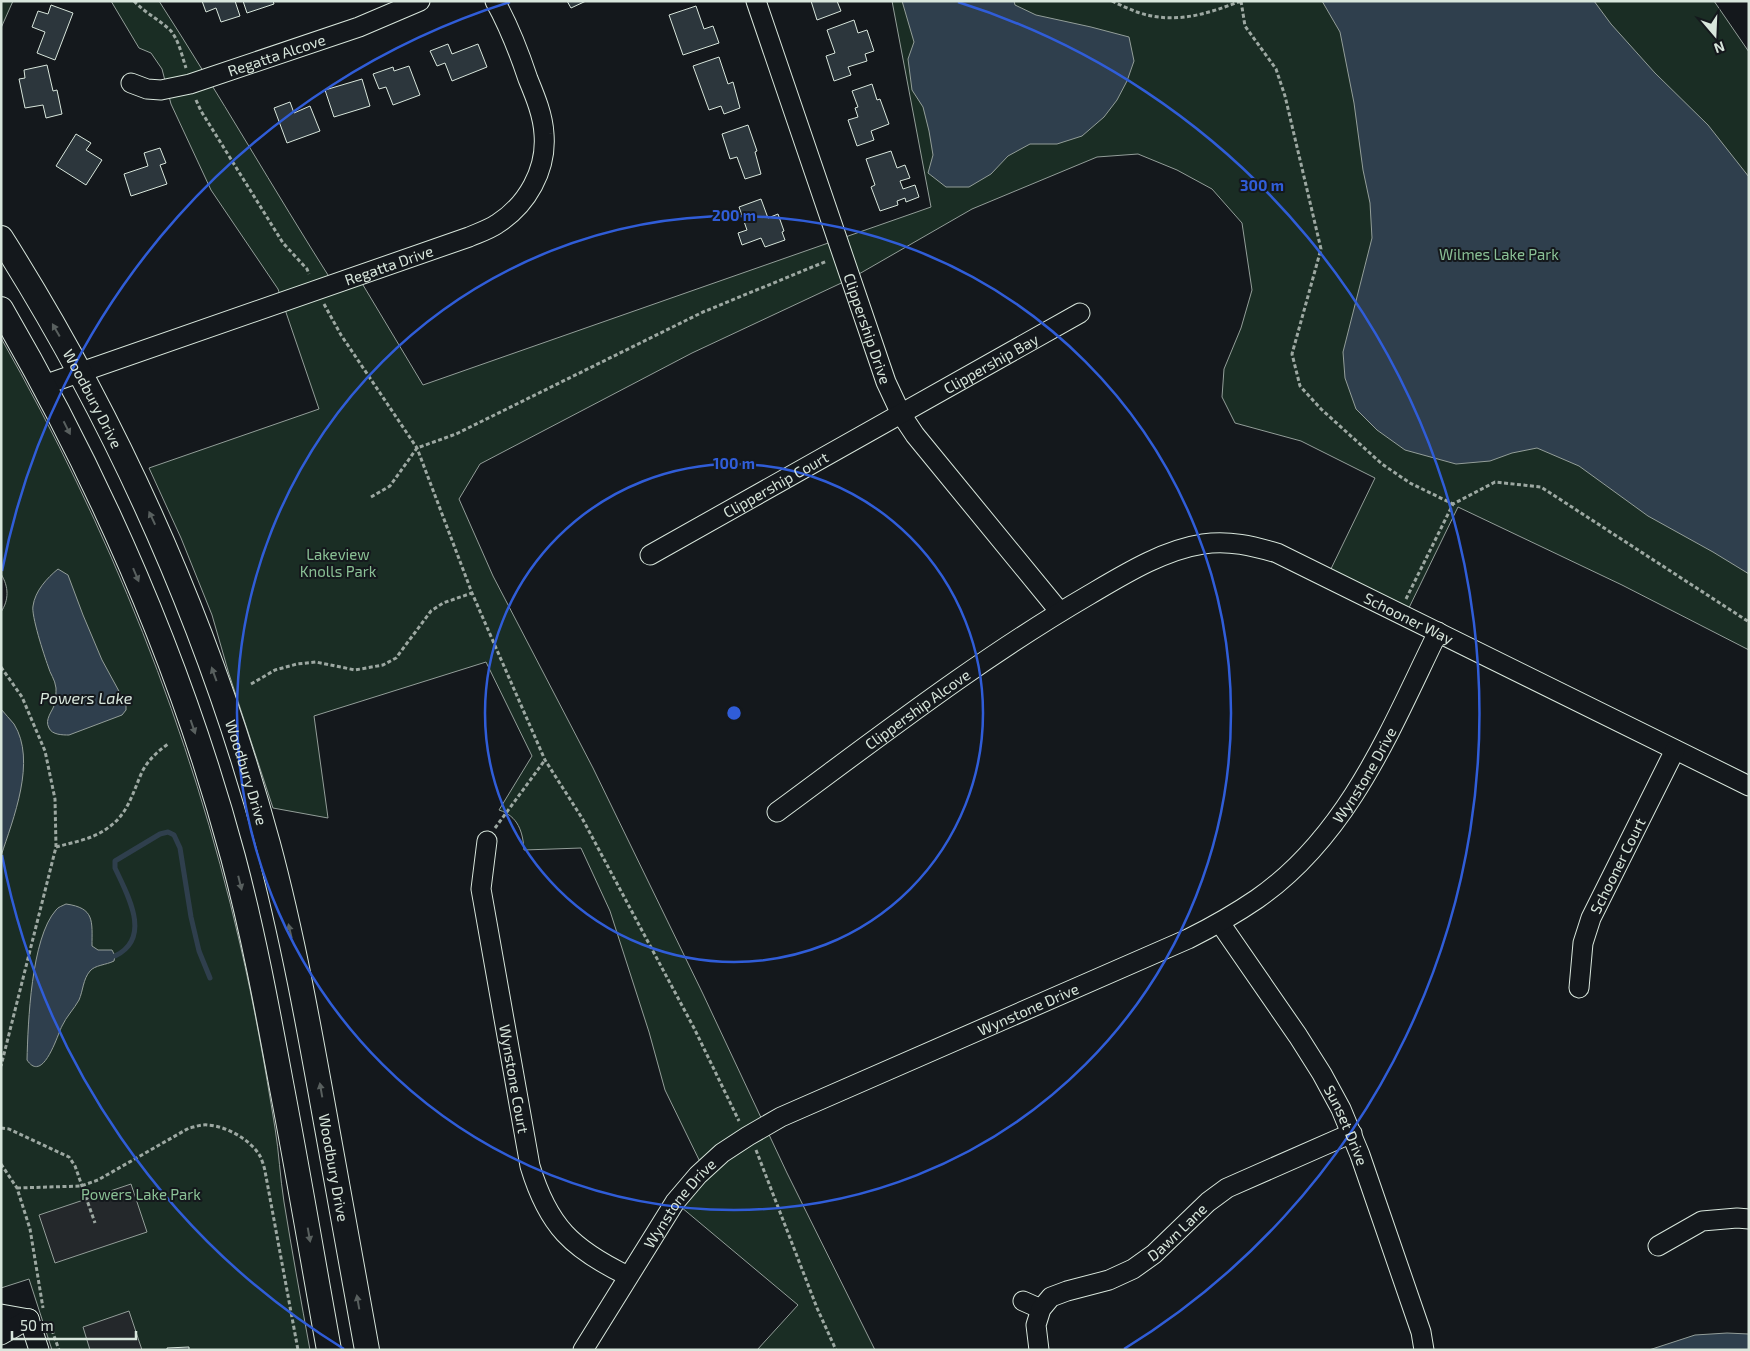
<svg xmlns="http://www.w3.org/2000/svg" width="1750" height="1351" viewBox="0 0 1750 1351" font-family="'Exo 2',sans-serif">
<rect width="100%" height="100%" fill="#14181c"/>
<!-- green -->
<path fill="#1a2d24" stroke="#939e99" d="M1 1H13L1 28Z
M111 1H159C219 94 274 190 333 283L357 275 423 385 931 207 892 1H1714L1749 52V650L1622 585 1458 507 1405 616 1327 577 1375 478 1301 441 1235 423 1222 397 1224 369 1241 328 1252 290 1242 223 1212 189 1177 170 1138 154 1097 157 972 209 852 278 692 353 480 464 459 499 493 576 593 768 703 994 787 1173 875 1350H757L798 1305 675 1202 704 1170 665 1090 649 1032 610 911 581 848 524 850C523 832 518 816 499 810L532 756 486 662 314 716 328 818 273 808 229 674 212 615 181 538 149 468 319 409 278 289 211 190 171 104 162 69 151 53 139 48Z
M1 338C109 528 191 731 240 944 254 1004 265 1066 275 1128 279 1152 280 1177 284 1202 292 1251 301 1301 310 1350H52L29 1279 1 1288V612C9 600 9 587 1 574Z"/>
<!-- parking -->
<path fill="#24282b" stroke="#939e99" d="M131 1184 147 1232 55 1263 39 1215Z
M129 1311 142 1350H90L83 1327Z"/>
<!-- water -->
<path fill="#2f3f4d" stroke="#939e99" d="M902 1H1014L1015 5 1036 15 1091 27 1129 37 1134 61 1127 81 1117 100 1104 117 1082 136 1057 144H1030L1008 156 991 174 969 187H946L928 173 933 155 929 131 923 107 912 90 908 59 914 42Z
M1322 1H1594L1611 24 1655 73 1708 125 1749 177V574L1713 552 1648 516 1579 466 1537 448 1512 453 1490 461 1456 464 1405 450 1377 430 1356 409 1345 378 1343 352 1372 238 1370 203 1363 170 1354 103 1340 32Z
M58 569 68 575 83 615 102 660 126 704V710L122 715 69 735C63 735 52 735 49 728 44 719 53 711 55 703 56 699 56 692 56 688 55 679 50 674 48 666 44 655 31 615 33 606 35 591 47 578 58 569Z
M1 709C5 714 10 719 14 724 37 761 13 819 1 856Z
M66 904C95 908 92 921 92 946L98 950H112L115 956 114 961C106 965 95 965 90 971 83 979 83 991 79 1000 74 1009 66 1017 62 1026 57 1036 43 1084 27 1060 28 1023 31 938 56 910 58 907 62 906 66 904Z
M1727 1333 1749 1334V1350H1649L1695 1335Z"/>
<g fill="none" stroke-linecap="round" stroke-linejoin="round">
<!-- stream -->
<path stroke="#2f3f4d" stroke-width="5" d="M115 956C153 938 127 894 115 868V861L160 834 168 832 174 835 180 848 191 917 199 951 210 978"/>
</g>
<!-- building -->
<path fill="#2c363c" stroke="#d8e6dc" d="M202 1H235L240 16 221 22 216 8 206 12Z
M243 1H273L274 4 247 13Z
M567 1H586L571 8Z
M811 1H837L841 11 817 20Z
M51 5 73 13 55 60 37 53 45 32 32 27 38 11 48 14Z
M696 6 704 29 713 26 719 43 683 55 669 15Z
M854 20 858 33 867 30 874 51 865 54 867 61 848 67 851 75 834 81 826 56 835 53 827 30Z
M448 44 452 54 478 44 487 67 452 81 445 63 437 66 430 51Z
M719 57 728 84 733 82 740 108 724 114 721 106 709 110 693 66Z
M47 65 53 91 57 90 62 114 46 118 43 105 25 108 19 79 25 78 24 70Z
M409 66 420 95 393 105 386 87 379 89 373 74 393 67 394 71Z
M362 79 370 106 334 117 325 90Z
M872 84 877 100 880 99 889 124 871 131 874 140 857 146 848 120 858 117 855 108 858 107 852 91Z
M290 102 294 113 310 106 320 131 287 143 274 108Z
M748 125 757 151 755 152 761 174 745 179 737 157 730 159 722 134Z
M76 134 91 143 86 150 102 160 86 185 56 166Z
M160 148 166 163 160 165 167 184 131 196 124 174 148 166 144 153Z
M891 151 897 168 905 165 910 178 900 181 903 189 915 185 919 197 906 202 905 198 897 201 898 205 880 211 871 187 875 185 866 159Z
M761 199 768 218 778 214 784 231 782 232 785 240 765 247 761 238 742 245 738 233 747 230 739 207Z
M189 1347V1350H167V1348Z"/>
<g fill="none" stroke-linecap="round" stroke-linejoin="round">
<!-- minor casing -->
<g stroke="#d8e6dc" stroke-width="21">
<g id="minor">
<path id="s1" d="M756 1 886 382 901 414 915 435 1060 612"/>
<path id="s2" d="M131 83 147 89 161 90 190 84 359 27 420 1"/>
<path id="s3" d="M44 385 469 237C478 233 488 230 497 224 527 205 547 170 544 134 543 115 535 96 528 79 519 52 509 26 495 1"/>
<path id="s4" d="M650 555 1080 313"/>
<path id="s5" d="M777 812C879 737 979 659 1089 595 1123 575 1163 550 1203 544 1229 540 1253 546 1277 553L1749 786"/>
<path id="s6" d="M487 841 481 889 530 1166C548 1226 572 1249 628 1276"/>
<path id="s7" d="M1220 923 1298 1036 1322 1074 1341 1109 1360 1155 1421 1332 1424 1350"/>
<path id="s8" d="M1579 988 1583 943 1591 918 1675 750"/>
<path d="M1658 1246 1702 1221 1737 1218 1749 1219"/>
<path d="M1023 1301 1041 1309"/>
<path d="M1 1314 29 1319"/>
<path d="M29 1319 39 1350"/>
<path d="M1 1335 29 1319"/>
<path id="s9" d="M583 1350 675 1202 698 1175 722 1153 748 1136 781 1117 1188 939C1212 927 1235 914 1257 899 1349 835 1391 728 1438 632"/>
<path id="s10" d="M1039 1350 1036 1325 1041 1309 1051 1297 1067 1291 1109 1280 1133 1269 1154 1254 1208 1202 1227 1188 1352 1133"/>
</g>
</g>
<!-- major casing -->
<g stroke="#d8e6dc" stroke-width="26">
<g id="major">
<path id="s11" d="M1 238C120 426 210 630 268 844 293 937 310 1033 327 1128 340 1202 354 1276 367 1350"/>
<path d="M1 309C101 481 181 664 233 857 253 932 267 1007 281 1083 298 1172 313 1261 329 1350"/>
</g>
</g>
<!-- path -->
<path stroke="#9da8a2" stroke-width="3" stroke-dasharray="4 2.5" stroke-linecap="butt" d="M134 1C145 13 160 20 171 31 179 41 182 56 186 68
M1112 1C1120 5 1129 9 1137 12 1174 25 1207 14 1241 1
M1241 1 1245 26 1276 69 1285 96 1321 249 1292 354 1300 386 1321 409 1382 464 1410 483 1453 504
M196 100 201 111 283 243 307 269 309 274
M324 304 341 335 417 448 472 593 545 760 582 818 694 1028 739 1121
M371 497 390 486 417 448 456 434 703 312 827 261
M1406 599 1453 504 1495 482 1541 487 1749 622
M1 667 22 697 45 751 55 799 56 847 1 1066
M251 684 275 670 297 664 316 662 355 670 383 665 396 658 431 611 443 603 472 593
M495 828 545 760
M56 847C74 842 94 839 109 827 128 814 133 792 142 772 148 760 157 752 168 744
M1 1128 9 1129 69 1157 75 1166 95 1223
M756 1150 817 1308 836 1350
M1 1164 17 1188 30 1229 43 1308
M17 1188 81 1186 98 1180 189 1128C195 1127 202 1124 208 1125 226 1126 251 1140 260 1156 262 1160 264 1166 265 1171L298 1350
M52 1330 59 1350"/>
<!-- minor -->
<use href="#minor" stroke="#14181c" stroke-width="19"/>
<!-- major -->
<use href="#major" stroke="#14181c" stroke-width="24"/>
</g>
<!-- one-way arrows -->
<defs><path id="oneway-solid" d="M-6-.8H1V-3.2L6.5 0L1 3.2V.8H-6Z" transform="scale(1.25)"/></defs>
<g fill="#59605f">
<use href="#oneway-solid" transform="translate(56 330) rotate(-120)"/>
<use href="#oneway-solid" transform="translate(67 428) rotate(63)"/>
<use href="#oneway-solid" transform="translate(152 518) rotate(-115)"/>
<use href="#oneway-solid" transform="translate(136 575) rotate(67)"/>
<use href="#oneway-solid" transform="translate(214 674) rotate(-110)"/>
<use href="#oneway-solid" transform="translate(193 727) rotate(71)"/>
<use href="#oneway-solid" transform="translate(240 883) rotate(76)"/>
<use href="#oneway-solid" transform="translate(290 931) rotate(-103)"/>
<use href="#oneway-solid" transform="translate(321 1090) rotate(-100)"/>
<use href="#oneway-solid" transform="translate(309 1235) rotate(80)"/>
<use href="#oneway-solid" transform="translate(358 1302) rotate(-100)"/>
</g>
<!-- distance rings -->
<g fill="none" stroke="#305dd8" stroke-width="2.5">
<circle cx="734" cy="713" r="249"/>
<circle cx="734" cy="713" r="497"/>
<path d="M344 1349A746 746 0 0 1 2 855M2 571A746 746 0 0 1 510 2M958 2A746 746 0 0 1 1124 1349"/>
</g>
<g text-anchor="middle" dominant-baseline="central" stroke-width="4" stroke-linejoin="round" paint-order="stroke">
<!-- street labels -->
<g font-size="15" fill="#d8e6dc" stroke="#14181c">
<text stroke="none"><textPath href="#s2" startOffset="152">Regatta Alcove</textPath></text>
<text stroke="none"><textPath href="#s3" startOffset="365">Regatta Drive</textPath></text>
<text stroke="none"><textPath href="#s1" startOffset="346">Clippership Drive</textPath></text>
<text stroke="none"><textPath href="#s4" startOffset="391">Clippership Bay</textPath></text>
<text stroke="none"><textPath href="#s11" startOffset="185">Woodbury Drive</textPath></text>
<text stroke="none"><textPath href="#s4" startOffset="144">Clippership Court</textPath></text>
<text stroke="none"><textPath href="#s5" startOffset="728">Schooner Way</textPath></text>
<text stroke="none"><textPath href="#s5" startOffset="174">Clippership Alcove</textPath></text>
<text stroke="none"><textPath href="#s11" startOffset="590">Woodbury Drive</textPath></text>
<text stroke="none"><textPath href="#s9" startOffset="1001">Wynstone Drive</textPath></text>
<text stroke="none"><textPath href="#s8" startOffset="130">Schooner Court</textPath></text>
<text stroke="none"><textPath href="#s9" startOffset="581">Wynstone Drive</textPath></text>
<text stroke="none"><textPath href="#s6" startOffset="241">Wynstone Court</textPath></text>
<text stroke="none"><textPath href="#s7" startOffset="239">Sunset Drive</textPath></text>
<text stroke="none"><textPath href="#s11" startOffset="995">Woodbury Drive</textPath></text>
<text stroke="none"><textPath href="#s9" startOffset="176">Wynstone Drive</textPath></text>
<text stroke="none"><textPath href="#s10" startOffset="202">Dawn Lane</textPath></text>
</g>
<!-- park labels -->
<g font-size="15" fill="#8ac095" stroke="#14181c">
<text x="1499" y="254">Wilmes Lake Park</text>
<text x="338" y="554">Lakeview<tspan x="338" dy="17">Knolls Park</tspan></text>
<text x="141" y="1194">Powers Lake Park</text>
</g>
<!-- water labels -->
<g font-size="16" font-style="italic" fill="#d8e6dc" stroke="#14181c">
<text x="86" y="697">Powers Lake</text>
</g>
</g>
<circle cx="734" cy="713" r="8" fill="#305dd8" stroke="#14181c" stroke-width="2.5"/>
<g font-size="15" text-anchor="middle" font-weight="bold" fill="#305dd8" stroke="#14181c" stroke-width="4" stroke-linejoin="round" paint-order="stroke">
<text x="1262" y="191">300 m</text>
<text x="734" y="221">200 m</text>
<text x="734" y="469">100 m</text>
</g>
<!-- border -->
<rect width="1750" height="1351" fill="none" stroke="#d8e6dc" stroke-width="5"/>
<!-- north arrow -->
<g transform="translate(1715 35) rotate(161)" stroke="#14181c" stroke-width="4" paint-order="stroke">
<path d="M0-4L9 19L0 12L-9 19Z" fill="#d8e6dc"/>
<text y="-8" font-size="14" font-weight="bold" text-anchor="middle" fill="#d8e6dc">N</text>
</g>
<!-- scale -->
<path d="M12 1331v8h124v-8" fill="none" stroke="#d8e6dc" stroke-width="2.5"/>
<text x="20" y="1331" font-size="15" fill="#d8e6dc" stroke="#14181c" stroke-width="4" paint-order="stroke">50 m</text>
</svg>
